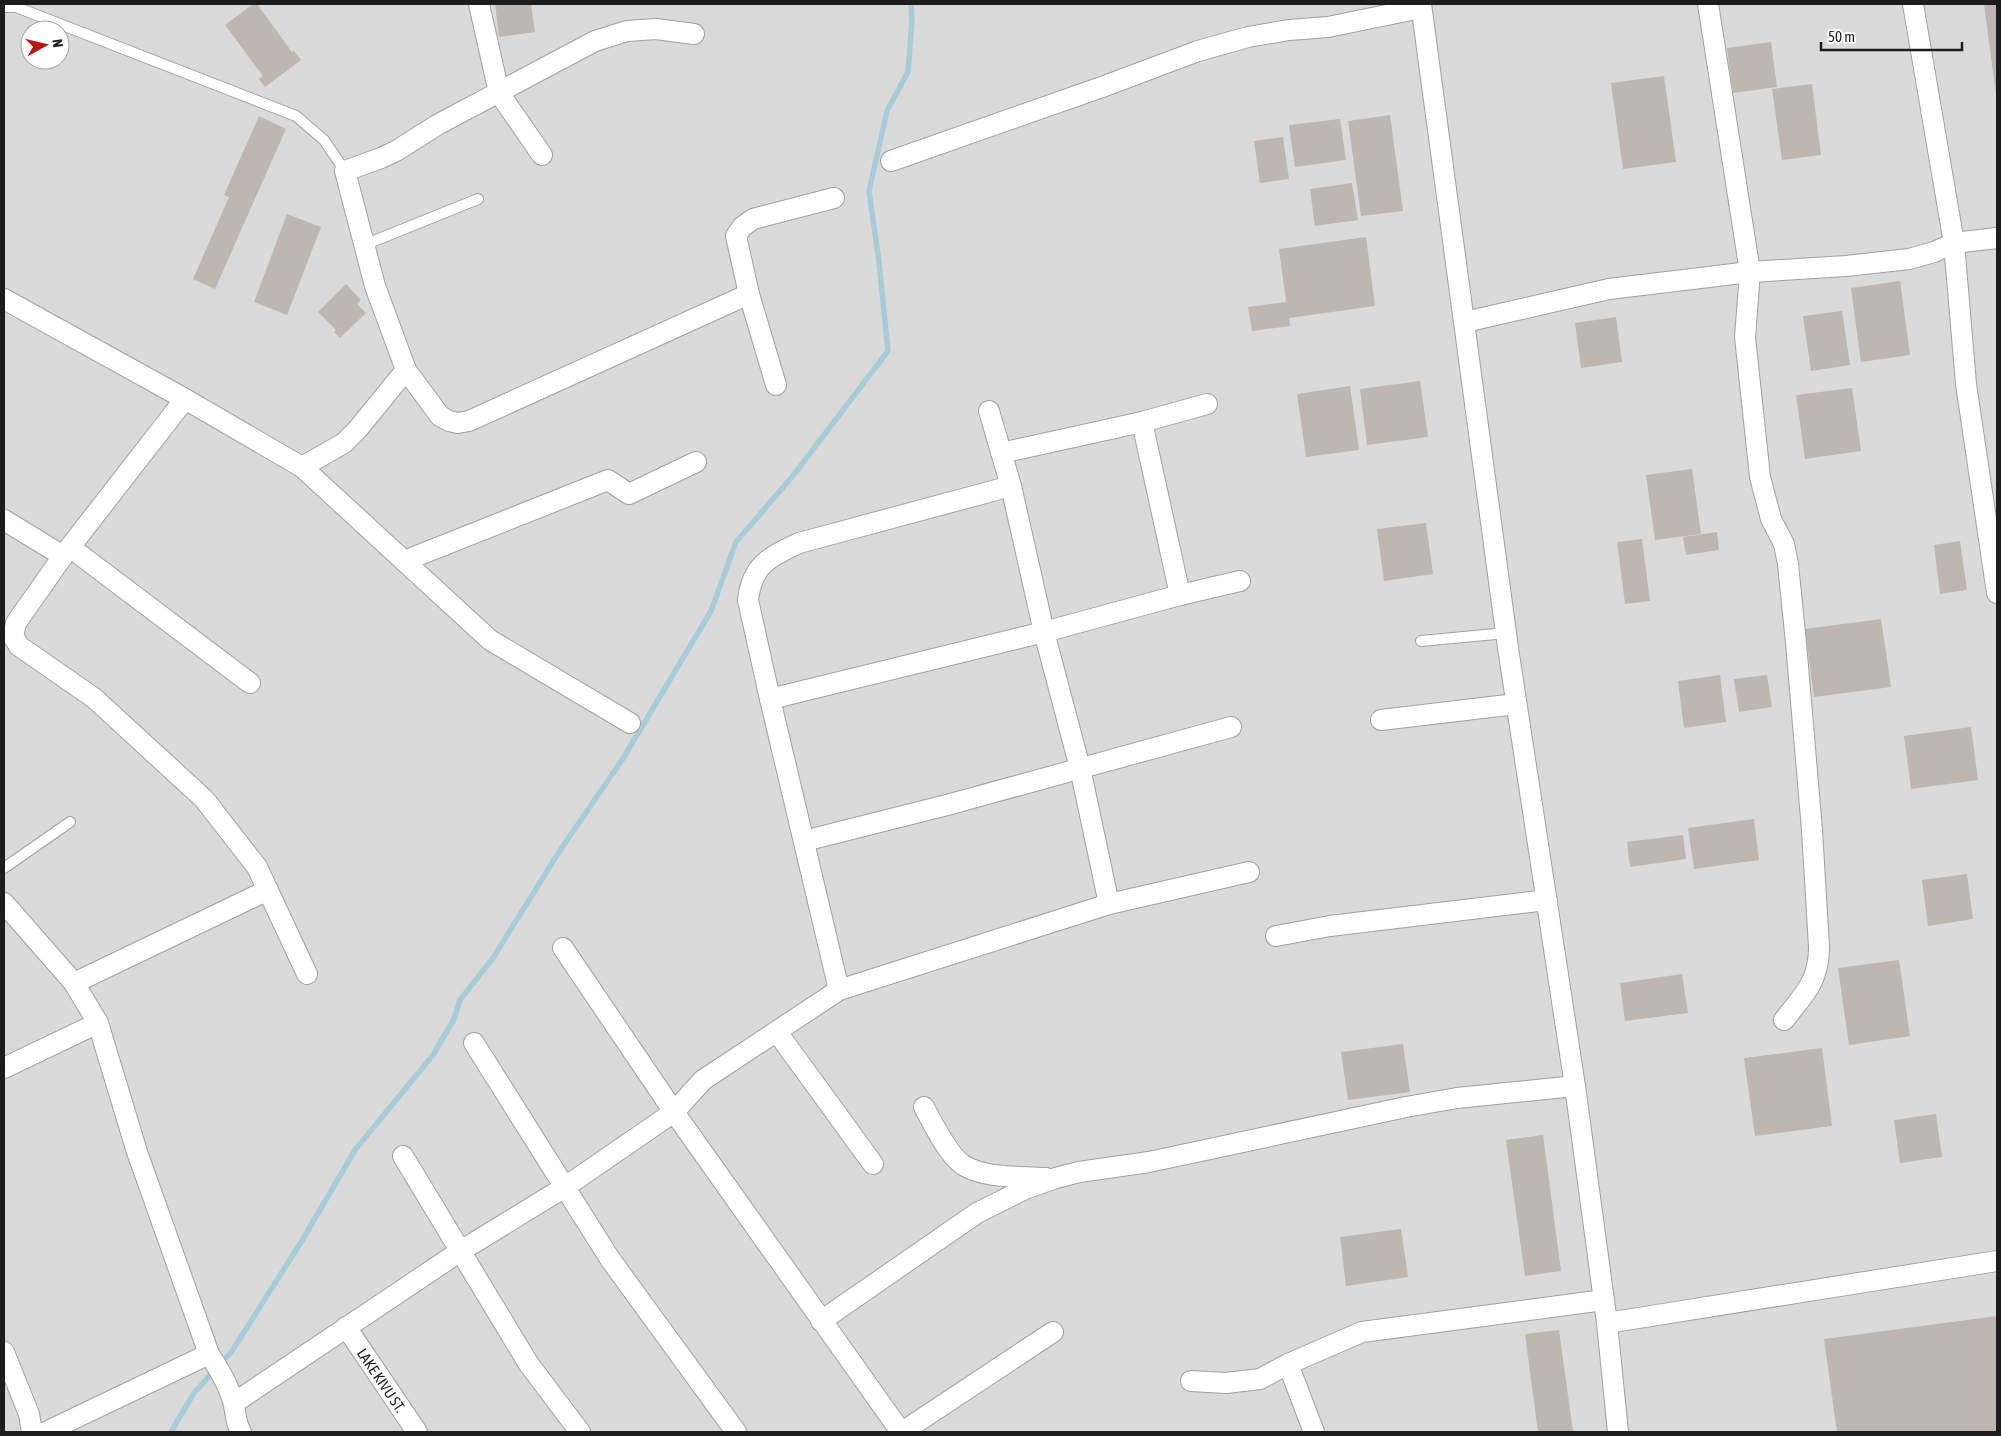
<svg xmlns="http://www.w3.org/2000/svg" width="2001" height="1436" viewBox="0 0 2001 1436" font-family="'Asap Condensed',sans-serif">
<rect width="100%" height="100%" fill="#edeae4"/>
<!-- residential -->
<path fill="#dbdada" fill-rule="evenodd" d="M4 4H1997V1432H4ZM30 30H60V60H30Z"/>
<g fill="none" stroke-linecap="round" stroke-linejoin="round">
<!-- stream -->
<path stroke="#a8ccd7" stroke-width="5.5" d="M171 1432 194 1393 232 1351 303 1239 355 1150 433 1055 454 1019 460 1000 493 958 559 852 624 757 711 611 736 542 792 477 888 351 879 262 869 191 887 111 908 72 912 20 911 4"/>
</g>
<!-- building -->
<path fill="#bdb6b1" d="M253 4H257L292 52 294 51 301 60 265 87 259 79 263 76 225 25Z
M495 4H531L535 32 499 37Z
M1984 4H1997V94H1996Z
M1771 42 1777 87 1733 93 1727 48Z
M1664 76 1676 162 1623 169 1611 83Z
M1812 84 1821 155 1782 160 1772 89Z
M1390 115 1403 211 1361 216 1348 121Z
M259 116 286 129 215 289 193 279 229 197 224 195Z
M1340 119 1346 160 1295 167 1289 125Z
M1283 137 1289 179 1260 183 1254 141Z
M1352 183 1358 220 1315 226 1310 189Z
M287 214 321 227 287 315 254 302Z
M1366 237 1375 306 1289 318 1290 326 1252 331 1248 307 1286 302 1279 249Z
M1900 281 1910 355 1861 362 1851 288Z
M346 284 361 300 357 304 366 313 340 338 334 332 336 330 318 312Z
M1842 311 1850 365 1811 371 1803 316Z
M1616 317 1622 362 1581 368 1575 323Z
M1420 381 1428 437 1367 445 1360 389Z
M1350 386 1359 450 1306 457 1297 394Z
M1852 388 1861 451 1805 459 1796 395Z
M1692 469 1701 534 1655 540 1646 475Z
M1426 523 1433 574 1384 581 1377 529Z
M1717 532 1719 550 1686 555 1683 537Z
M1642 539 1650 601 1625 604 1617 542Z
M1960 541 1967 590 1940 594 1934 545Z
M1881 619 1891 687 1814 697 1805 629Z
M1720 675 1726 722 1684 728 1678 681Z
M1767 675 1772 707 1739 712 1734 679Z
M1971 727 1978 780 1911 789 1904 736Z
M1754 819 1759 860 1694 869 1688 828Z
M1683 835 1686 859 1630 867 1627 842Z
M1967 874 1973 919 1928 926 1922 880Z
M1899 960 1910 1036 1849 1045 1838 968Z
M1682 974 1688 1013 1625 1021 1620 983Z
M1403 1044 1410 1092 1348 1100 1341 1052Z
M1822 1048 1832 1126 1755 1136 1744 1058Z
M1936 1114 1942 1157 1900 1163 1894 1120Z
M1543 1135 1561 1271 1525 1276 1506 1140Z
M1401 1229 1408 1277 1346 1286 1340 1237Z
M1997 1316V1432H1837L1824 1339Z
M1559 1330 1573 1432H1538L1525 1334Z"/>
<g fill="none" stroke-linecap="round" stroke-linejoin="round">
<!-- service casing -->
<g stroke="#a1a1a1" stroke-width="12">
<path id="service" d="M4 7H16L296 116 324 140 345 171
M364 245 478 199
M1421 641 1506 633
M4 868 70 822"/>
</g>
<!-- minor casing -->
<g stroke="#a1a1a1" stroke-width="22">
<g id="minor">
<path d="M479 4 499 93 542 155"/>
<path d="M1421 4 1508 648 1575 1086 1607 1323 1618 1432"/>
<path d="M1708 4 1750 272 1745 337 1760 477 1771 519 1784 544 1788 564 1796 643 1812 830 1819 947C1819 982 1804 994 1784 1020"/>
<path d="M1913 4 1954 243 1966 384 1997 593"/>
<path d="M694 34 656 29 627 31 595 41 437 125 396 151 381 158 345 171 375 286 406 370 440 416 449 421 458 423 469 421 749 294"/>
<path d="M891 161 1102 87 1198 51 1248 37 1289 30 1328 27 1421 8"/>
<path d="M4 299 185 399 302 467 490 640 630 723"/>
<path d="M1465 322 1609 289 1750 272 1846 266 1909 259 1934 252 1954 243 1997 238"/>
<path d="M776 385 749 294 736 236 742 227 753 219 834 198"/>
<path d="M185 399 63 556 16 623 13 636 19 646 94 698 204 799 257 867 307 974"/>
<path d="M989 411 1011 486 1044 632 1080 768 1109 904"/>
<path d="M1142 422 1180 595"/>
<path d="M1001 453 1142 422 1207 404"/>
<path d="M302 467 344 443 357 430 406 370"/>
<path d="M4 520 63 556"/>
<path d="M71 548 250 683"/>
<path d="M404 561 608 480 629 494 696 462"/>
<path d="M770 699 1044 632 1180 595 1240 581"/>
<path d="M1381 720 1516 704"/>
<path d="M804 841 947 805 1231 727"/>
<path d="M4 903 74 983 98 1023 137 1152 209 1354C219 1369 228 1384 233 1401 236 1412 235 1422 241 1432"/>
<path d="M1276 936 1330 926 1547 900"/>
<path d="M563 948 674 1112 901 1432"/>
<path d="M74 983 268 890"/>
<path d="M839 990 770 699 748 600C752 565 769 557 799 543L1011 486"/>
<path d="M777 1032 873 1164"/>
<path d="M474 1043 610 1259 736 1432"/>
<path d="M4 1068 98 1023"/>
<path d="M924 1107C932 1122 948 1155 963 1165 986 1179 1020 1176 1046 1178"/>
<path d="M403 1156 528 1363 580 1432"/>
<path d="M821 1321 977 1213 1025 1189 1056 1178 1079 1172 1149 1162 1406 1107 1457 1098 1575 1086"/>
<path d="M1607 1323 1997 1261"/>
<path id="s1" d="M346 1327 417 1432"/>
<path d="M4 1352 29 1414 32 1432"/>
<path d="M1288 1364 1314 1432"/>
<path d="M1191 1381 1226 1383 1260 1379 1288 1364 1362 1332 1604 1300"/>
<path d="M234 1403 459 1252 565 1187 674 1112 703 1080 839 990 1109 904 1249 872"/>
<path d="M46 1432 209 1354"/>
<path d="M902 1432 1053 1332"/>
</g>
</g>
<!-- service -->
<use href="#service" stroke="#fff" stroke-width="10"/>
<!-- minor -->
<use href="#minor" stroke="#fff" stroke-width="20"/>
</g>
<g text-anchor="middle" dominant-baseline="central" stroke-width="4" stroke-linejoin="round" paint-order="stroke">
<!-- street labels -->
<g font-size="15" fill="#1d1d1d" stroke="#fff">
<text stroke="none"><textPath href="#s1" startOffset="64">LAKE KIVU ST.</textPath></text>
</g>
</g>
<!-- border -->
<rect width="2001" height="1436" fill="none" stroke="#1d1d1d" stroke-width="10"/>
<!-- north arrow -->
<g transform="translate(45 45) rotate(82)"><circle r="24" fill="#ffffff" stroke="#a5a5a5"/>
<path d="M0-4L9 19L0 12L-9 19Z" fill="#b71513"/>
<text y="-8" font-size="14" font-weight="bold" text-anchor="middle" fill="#1d1d1d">N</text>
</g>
<!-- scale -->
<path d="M1821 42v8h141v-8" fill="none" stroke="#1d1d1d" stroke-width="2.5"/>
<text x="1828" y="42" font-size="15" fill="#1d1d1d" stroke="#ffffff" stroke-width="4" paint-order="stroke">50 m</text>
</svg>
